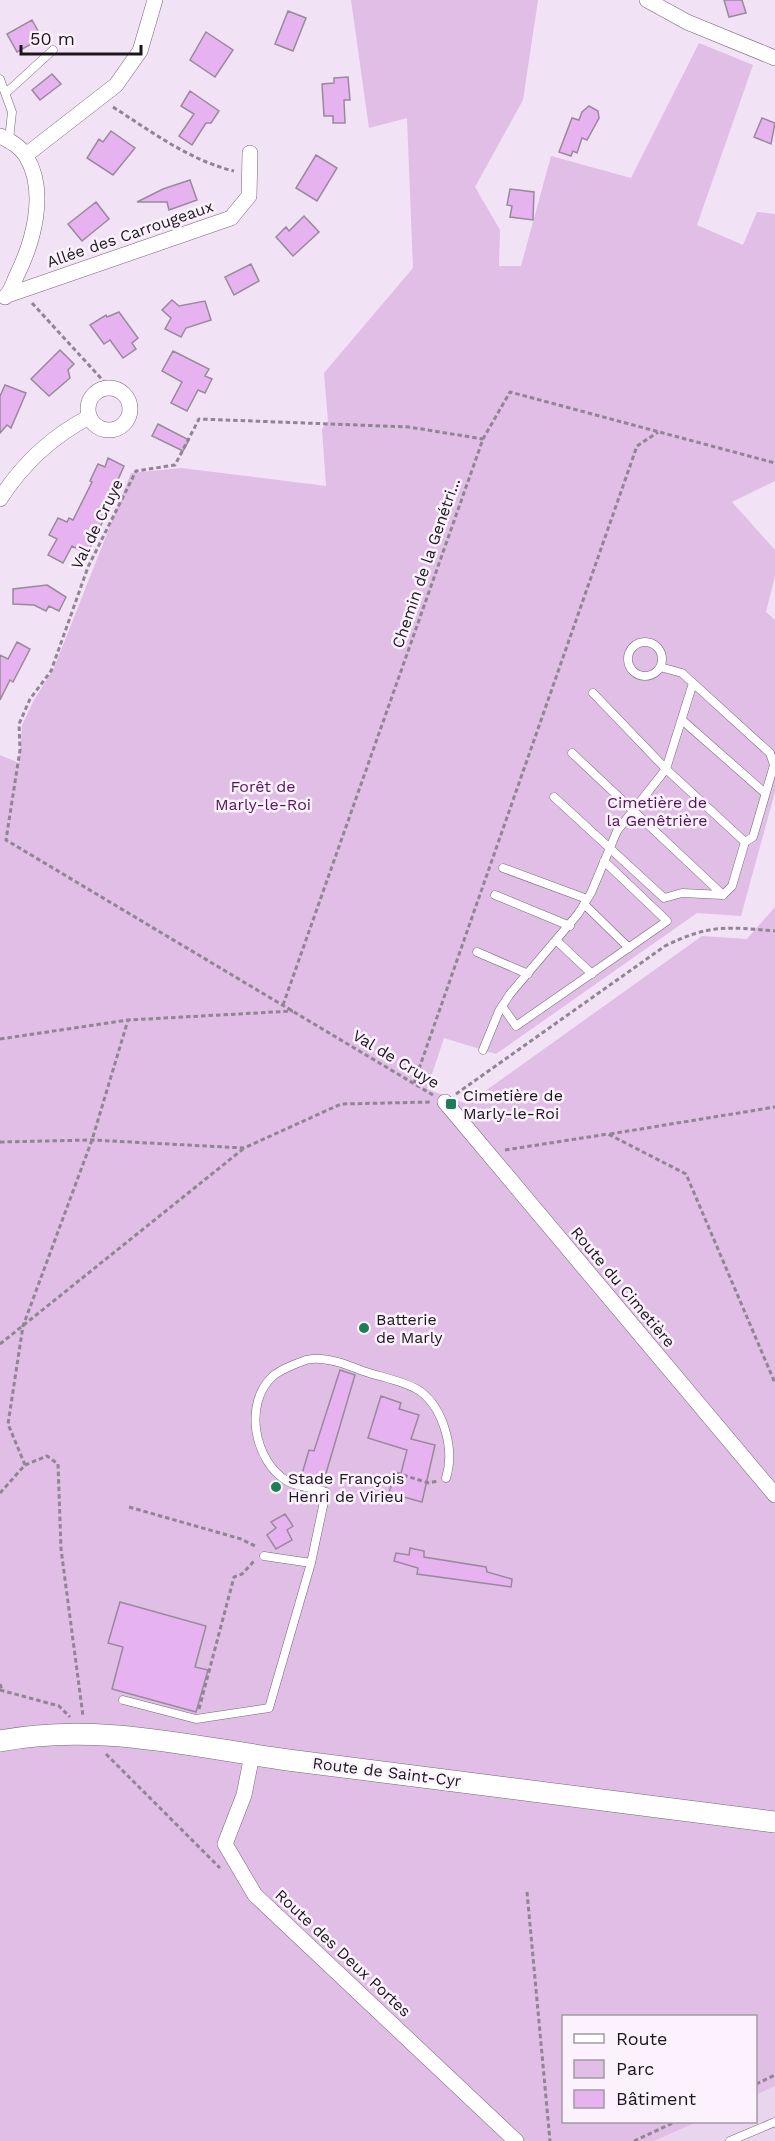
<svg xmlns="http://www.w3.org/2000/svg" width="775" height="2141" viewBox="0 0 775 2141" font-family="'Work Sans',sans-serif">
<rect width="100%" height="100%" fill="#f2e2f5"/>
<!-- built -->
<path fill="#ead5ee" d="M775 2086V2141H654L697 2122H756V2095Z"/>
<!-- green -->
<path fill="#e0bee6" d="M351 0H538L523 100 475 187 500 230 499 266H521L551 156 631 178 699 43 753 65 697 225 743 245 757 212 775 214V481L732 502 775 550V576L766 612 775 620V792L741 916 697 913 496 1054 444 1038 427 1089 467 1104 702 936 747 939 775 907V2086L756 2095V2016H564V2122H697L654 2141H0V755L19 763 22 725 34 700 54 668 131 473 181 468 326 486 322 429 328 421 324 373 413 268 407 118 369 128Z"/>
<!-- building -->
<path fill="#e7b2f0" stroke="#988a9b" stroke-width="1.5" d="M724 0H742L746 13 729 17Z
M288 11 306 18 293 51 275 44Z
M32 20 42 38 17 52 7 34Z
M206 32 233 50 215 77 190 60Z
M52 74 61 84 40 100 32 90Z
M348 77 350 100H344L345 123H333V116H324L322 84 334 83V78Z
M190 91 219 111 211 123H206L192 145 179 136 194 114 181 106Z
M589 106 598 111 599 118 587 140 582 138 577 153 573 151 571 156 559 152 572 118 579 120 582 112Z
M762 118 775 123 771 144 754 137Z
M111 131 135 148 113 175 87 158 99 139 103 142Z
M316 155 337 168 317 201 296 188Z
M190 180 197 200 169 210 167 202H137L163 189Z
M510 189 534 192 533 220 510 217 512 206 507 205Z
M96 202 109 219 82 241 68 224Z
M304 216 319 232 293 256 276 237 286 227 289 231Z
M251 264 259 281 234 295 225 277Z
M172 300 179 306 205 301 211 320 186 328 181 337 165 329 171 318 162 310Z
M119 312 138 338 132 343 136 349 123 358 110 340 104 344 90 325 106 315 107 317Z
M60 350 74 364 68 370 70 378 49 396 31 379Z
M173 351 209 369 205 376 212 379 205 393 198 390 187 411 171 403 182 382 162 371Z
M5 385 26 393 11 428 7 425 0 433V396Z
M158 424 189 440 183 451 152 436Z
M108 458 124 466 117 482 121 484 87 554 72 546 63 563 48 555 57 539 49 535 58 518 67 522 69 518 73 520 92 482 90 481 98 464 105 467Z
M47 585 66 597 59 611 49 606 46 611 34 605 13 604V589Z
M17 642 30 649 13 682 10 680 0 700V655L8 659Z
M340 1370 355 1375 324 1480 302 1474 309 1450 314 1451Z
M381 1396 401 1403 399 1409 419 1415 411 1439 435 1445 422 1502 389 1493 393 1479 399 1481 407 1450 368 1438Z
M285 1514 293 1526 287 1530 292 1540 276 1549 267 1535 276 1528 271 1522Z
M410 1548 424 1551V1557L486 1567 487 1572 512 1579 511 1587 417 1574 418 1568 394 1561 396 1553 409 1555Z
M120 1602 206 1626 195 1667 208 1670 196 1712 112 1689 123 1647 108 1643Z"/>
<g fill="none" stroke-linecap="round" stroke-linejoin="round">
<!-- lane casing -->
<g stroke="#756777" stroke-width="9">
<path id="lane" d="M0 79 12 112 9 140
M6 93 53 50
M628 659a17 17 0 1 1 34 0a17 17 0 1 1-34 0Z
M660 667 682 673 693 683
M593 693 666 769 745 842
M682 720 765 793
M572 753 723 895
M503 868 587 899
M495 895 570 926
M584 904 629 948
M557 941 592 974
M477 952 528 974
M502 1006 516 1026 667 921 604 861
M483 1050 499 1011 510 994 578 914 591 893 617 831 666 769 693 683 770 753 774 765 753 837 745 842 732 886 723 895 682 893 664 898 554 797
M264 1556 311 1563
M123 1700 196 1719 269 1708 311 1563 326 1492C314 1488 297 1487 287 1481 254 1461 243 1403 273 1376 280 1370 297 1363 306 1360 323 1355 348 1365 363 1371 380 1377 405 1381 420 1391 444 1409 455 1450 446 1478
M730 2141 775 2122"/>
</g>
<!-- street casing -->
<g stroke="#756777" stroke-width="16">
<path id="street" d="M647 0 687 22 775 58
M0 136C10 141 20 146 26 156 48 192 33 243 16 277 13 284 11 292 5 297
M26 155 116 85 140 51 155 0
M8 295 231 218 249 196 250 153
M88 409a21 21 0 1 1 42 0a21 21 0 1 1-42 0Z
M0 499C23 463 51 437 89 417
M445 1102 775 1495
M252 1755 244 1795 225 1844 255 1895 516 2141"/>
</g>
<!-- secondary casing -->
<g stroke="#756777" stroke-width="22">
<path id="secondary" d="M0 1741C96 1722 193 1747 288 1760 451 1780 613 1801 775 1822"/>
</g>
<!-- path -->
<path stroke="#908592" stroke-width="3" stroke-dasharray="4.5 3" stroke-linecap="butt" d="M113 107C152 132 189 160 234 171
M32 303 109 387
M283 1005 483 439 510 392 775 463
M0 1039 128 1020 293 1011
M414 1083 637 446 658 432
M456 1094 665 946C709 924 728 927 775 931
M433 1095 6 840 20 750 19 724 30 699 51 671 88 567 136 471 175 465 199 419 409 427 483 439
M610 1134 775 1107
M0 1142 92 1140 244 1148 341 1104 431 1102
M505 1150 608 1134 686 1174 775 1383
M0 1344 243 1149
M25 1465 47 1456 58 1464 61 1549 83 1716
M396 1473 429 1483 437 1481
M0 1493 25 1465 8 1424 23 1326 92 1140 128 1020
M129 1507 241 1539 257 1547
M0 1684 2 1690
M0 1690 59 1706 70 1717
M199 1709 234 1577 242 1574 255 1560
M106 1754 220 1868
M527 1892 550 2141
M756 2084 775 2075
M634 2141 675 2122"/>
<!-- lane -->
<use href="#lane" stroke="#fff" stroke-width="8"/>
<!-- street -->
<use href="#street" stroke="#fff" stroke-width="15"/>
<!-- secondary -->
<use href="#secondary" stroke="#fff" stroke-width="21"/>
</g>
<!-- markers -->
<g fill="#1d7d54" stroke="#fbf2fd" stroke-width="2">
<rect x="445" y="1098" width="12" height="12" rx="3"/>
<circle cx="364" cy="1328" r="6"/>
<circle cx="276" cy="1487" r="6"/>
</g>
<g text-anchor="middle" dominant-baseline="central" stroke-width="5" stroke-linejoin="round" paint-order="stroke">
<!-- street labels -->
<g font-size="16" fill="#1c171d" stroke="#fbf2fd">
<text transform="translate(130 234) rotate(-19)">Allée des Carrougeaux</text>
<text transform="translate(97 524) rotate(-64)">Val de Cruye</text>
<text transform="translate(426 563) rotate(-71)">Chemin de la Genétri...</text>
<text transform="translate(396 1059) rotate(31)">Val de Cruye</text>
<text transform="translate(623 1287) rotate(50)">Route du Cimetière</text>
<text transform="translate(387 1772) rotate(7)">Route de Saint-Cyr</text>
<text transform="translate(343 1953) rotate(43)">Route des Deux Portes</text>
</g>
<!-- park labels -->
<g font-size="16" fill="#53155d" stroke="#fbf2fd">
<text x="263" y="786">Forêt de<tspan x="263" dy="18">Marly-le-Roi</tspan></text>
<text x="657" y="802">Cimetière de<tspan x="657" dy="18">la Genêtrière</tspan></text>
</g>
<!-- poi labels -->
<g font-size="16" fill="#1c171d" stroke="#fbf2fd" text-anchor="start">
<text x="463" y="1095">Cimetière de<tspan x="463" dy="18">Marly-le-Roi</tspan></text>
<text x="376" y="1319">Batterie<tspan x="376" dy="18">de Marly</tspan></text>
<text x="288" y="1478">Stade François<tspan x="288" dy="18">Henri de Virieu</tspan></text>
</g>
</g>
<!-- legend -->
<rect x="562" y="2015" width="195" height="108" fill="#fbf2fd" stroke="#a29aa3" stroke-width="1.5"/>
<rect x="574" y="2034" width="30" height="9" fill="#ffffff" stroke="#a29aa3" stroke-width="1.5"/>
<text x="616" y="2045" font-size="18" fill="#1c171d">Route</text>
<rect x="574" y="2060" width="30" height="18" fill="#e0bee6" stroke="#a29aa3" stroke-width="1.5"/>
<text x="616" y="2075" font-size="18" fill="#1c171d">Parc</text>
<rect x="574" y="2090" width="30" height="18" fill="#e7b2f0" stroke="#a29aa3" stroke-width="1.5"/>
<text x="616" y="2105" font-size="18" fill="#1c171d">Bâtiment</text>
<!-- scale -->
<path d="M21 45v9h120v-9" fill="none" stroke="#1c171d" stroke-width="3"/>
<text x="30" y="45" font-size="18" fill="#1c171d" stroke="#fbf2fd" stroke-width="4.5" paint-order="stroke">50 m</text>
</svg>
